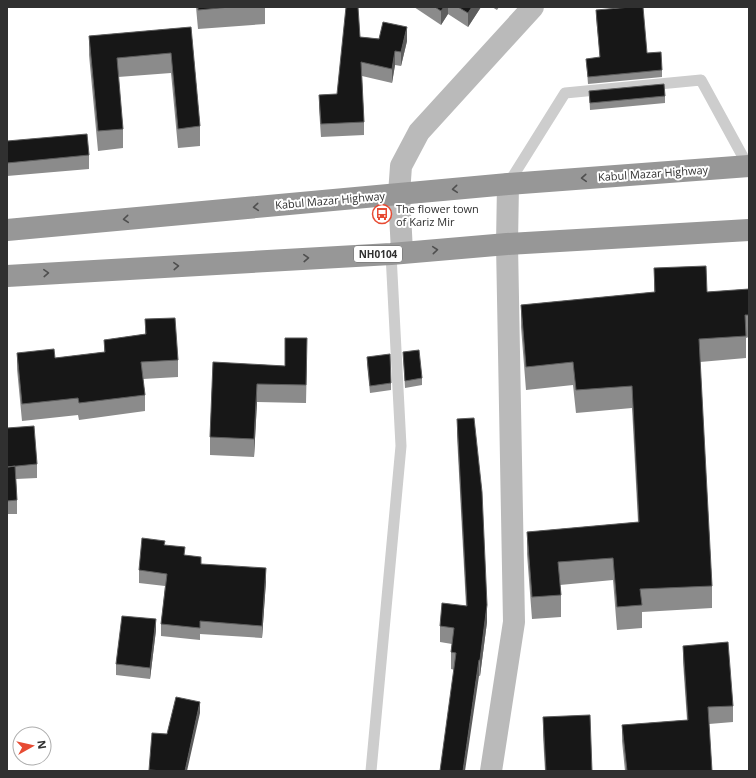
<svg xmlns="http://www.w3.org/2000/svg" width="756" height="778" viewBox="0 0 756 778" font-family="'Open Sans',sans-serif">
<rect width="100%" height="100%" fill="#fff"/>
<g fill="none" stroke-linecap="round" stroke-linejoin="round">
<!-- lane -->
<path stroke="#cdcdcd" stroke-width="11" d="M508 184 565 93 701 80 748 166
M371 771 401 446 391 254"/>
<!-- secondary -->
<path stroke="#bababa" stroke-width="22" d="M402 252 399 194 401 166 419 132 533 7
M491 771 514 622 507 244 508 184"/>
<!-- highway -->
<path stroke="#979797" stroke-width="22" d="M7 230 508 184 749 166
M7 276 391 254 507 244 749 230"/>
</g>
<!-- wall -->
<path fill="#8b8b8b" d="M196 7H265V24L198 29Z
M414 7H481L468 27 448 14 441 25Z
M492 7H499L497 10Z
M596 10 647 53 662 70V77L588 84 586 59 600 58 596 17Z
M191 27 200 126V146L178 148 171 73 118 77 123 129V148L98 151 89 55V36Z
M360 37 407 41 401 66 395 65 392 83 362 76 364 122V135L321 137 319 109V95L337 94Z
M589 91 665 96V103L590 110Z
M7 141 89 155V169L7 176Z
M654 268 707 292 749 289V337L746 338V358L700 362 712 586V608L642 612V628L617 630 613 580 560 585 561 595V617L532 619 527 554V532L638 522 632 408 576 413 573 385 526 390 521 327V305L654 292Z
M145 319 178 360V377L143 379 145 395V411L79 420 78 415 22 421 17 369V353L55 358 104 352V340L145 334Z
M403 352 422 378V385L405 388Z
M307 357 306 403 257 402 254 457 210 455V437L213 362 285 366Z
M367 357 391 383V390L370 393 367 364Z
M457 419 487 622 480 676 451 669V652L452 644 440 642V626L466 606 457 436Z
M7 428 37 464V478L16 479 17 500V514H7Z
M165 545 201 564 266 581 262 638 200 634V640L161 636V624L165 586 139 583V570Z
M156 630 150 679 116 675V664Z
M683 646 733 706V722L709 724 712 771H625L622 741V725L687 720 683 662Z
M543 717 592 771H545L543 736Z"/>
<!-- shaded-wall -->
<path fill="#5d5d5d" d="M444 7H448V14L441 25V11Z
M472 7H481L468 27V13Z
M407 27V41L401 66V52Z
M395 51V65L392 83V69Z
M257 384V402L254 457V439Z
M266 568V581L262 638V626Z
M487 605V622L480 676V660Z
M156 619V630L150 679V668Z
M479 660V676L465 771H463Z
M200 702V713L187 771H185Z"/>
<!-- building -->
<path fill="#171717" stroke="#5d5d5d" d="M198 7H230L198 10Z
M346 7H358L360 37 379 39 383 22 407 27 401 52 395 51 392 69 361 62 364 122 321 124 319 95 337 94Z
M435 7H444L441 11Z
M458 7H472L468 13Z
M631 7H643L647 53 661 52 662 70 588 77 586 59 600 57 596 10Z
M191 27 200 126 178 129 171 53 117 58 123 129 98 131 89 36Z
M664 84 665 96 590 103 589 91Z
M87 134 89 155 7 163V141Z
M706 266 707 292 749 289V315H745L746 336 699 339 712 586 640 589 642 605 617 607 613 558 558 562 561 595 532 597 527 532 639 522 632 386 576 390 573 362 526 367 521 305 655 292 654 268Z
M175 318 178 360 141 362 145 395 79 403 78 398 22 404 17 353 54 349 55 358 105 352 104 340 146 334 145 319Z
M285 338H307L306 385 257 384 254 439 210 437 213 362 285 366Z
M419 350 422 378 405 381 403 352Z
M390 354 391 383 370 386 367 357Z
M474 418 482 492 487 605 480 660H479L463 771H440L456 653 451 652 454 628 440 626 442 603 467 606 457 419Z
M34 426 37 464 7 467V428Z
M15 466 17 500 7 501V467Z
M142 538 165 541 164 545 185 547 184 555 201 557V564L266 568 262 626 200 621V628L161 624 167 574 139 570Z
M122 616 156 619 150 668 116 664Z
M728 642 733 706 708 707 712 771H627L622 725 688 720 683 646Z
M176 697 200 702 185 771H164L149 770 152 733 167 734Z
M590 715 592 771H546L543 717Z"/>
<!-- one-way arrows -->
<defs><path id="oneway-chevron" d="M-2-3.5L2.5 0L-2 3.5" fill="none" stroke-width="1.6" stroke-linecap="round" stroke-linejoin="round"/></defs>
<g stroke="#4f4f4f">
<use href="#oneway-chevron" transform="translate(584 178) rotate(176)"/>
<use href="#oneway-chevron" transform="translate(455 189) rotate(175)"/>
<use href="#oneway-chevron" transform="translate(256 207) rotate(175)"/>
<use href="#oneway-chevron" transform="translate(126 219) rotate(175)"/>
<use href="#oneway-chevron" transform="translate(435 250) rotate(-5)"/>
<use href="#oneway-chevron" transform="translate(306 258) rotate(-3)"/>
<use href="#oneway-chevron" transform="translate(176 266) rotate(-3)"/>
<use href="#oneway-chevron" transform="translate(46 273) rotate(-3)"/>
</g>
<!-- icons -->
<defs>
<g id="bus-ring" transform="scale(1)"><circle r="9.5" fill="#fff" stroke="#e74b33" stroke-width="1.5"/><path d="M-5-6H5V4H4V6H2V4H-2V6H-4V4H-5ZM-3.5-4V0h7V-4ZM-3.5 1.2v1.5H-2V1.2ZM2 1.2v1.5H3.5V1.2Z" fill="#e74b33"/></g>
</defs>
<g fill-rule="evenodd">
<use href="#bus-ring" x="382" y="214"/>
</g>
<g text-anchor="middle" dominant-baseline="central" stroke-width="4" stroke-linejoin="round" paint-order="stroke">
<!-- shield labels -->
<rect fill="#fff" stroke="#6e6e6e" stroke-width="1" x="354" y="246" width="48" height="16" rx="3"/>
<g font-size="10" font-weight="bold" fill="#303030">
<text x="378" y="254">NH0104</text>
</g>
<!-- street labels -->
<g font-size="11" fill="#303030" stroke="#fff">
<text transform="translate(653 173) rotate(-4)">Kabul Mazar Highway</text>
<text transform="translate(330 200) rotate(-5)">Kabul Mazar Highway</text>
</g>
<!-- poi labels -->
<g font-size="11" fill="#303030" stroke="#fff" text-anchor="start">
<text x="396" y="208">The flower town<tspan x="396" dy="13">of Kariz Mir</tspan></text>
</g>
</g>
<!-- border -->
<rect width="756" height="778" fill="none" stroke="#303030" stroke-width="16"/>
<!-- north arrow -->
<g transform="translate(32 746) rotate(82)"><circle r="19" fill="#ffffff" stroke="#acacac"/>
<path d="M0-3L7 15L0 10L-7 15Z" fill="#e74b33"/>
<text y="-6" font-size="11" font-weight="bold" text-anchor="middle" fill="#303030">N</text>
</g>
</svg>
